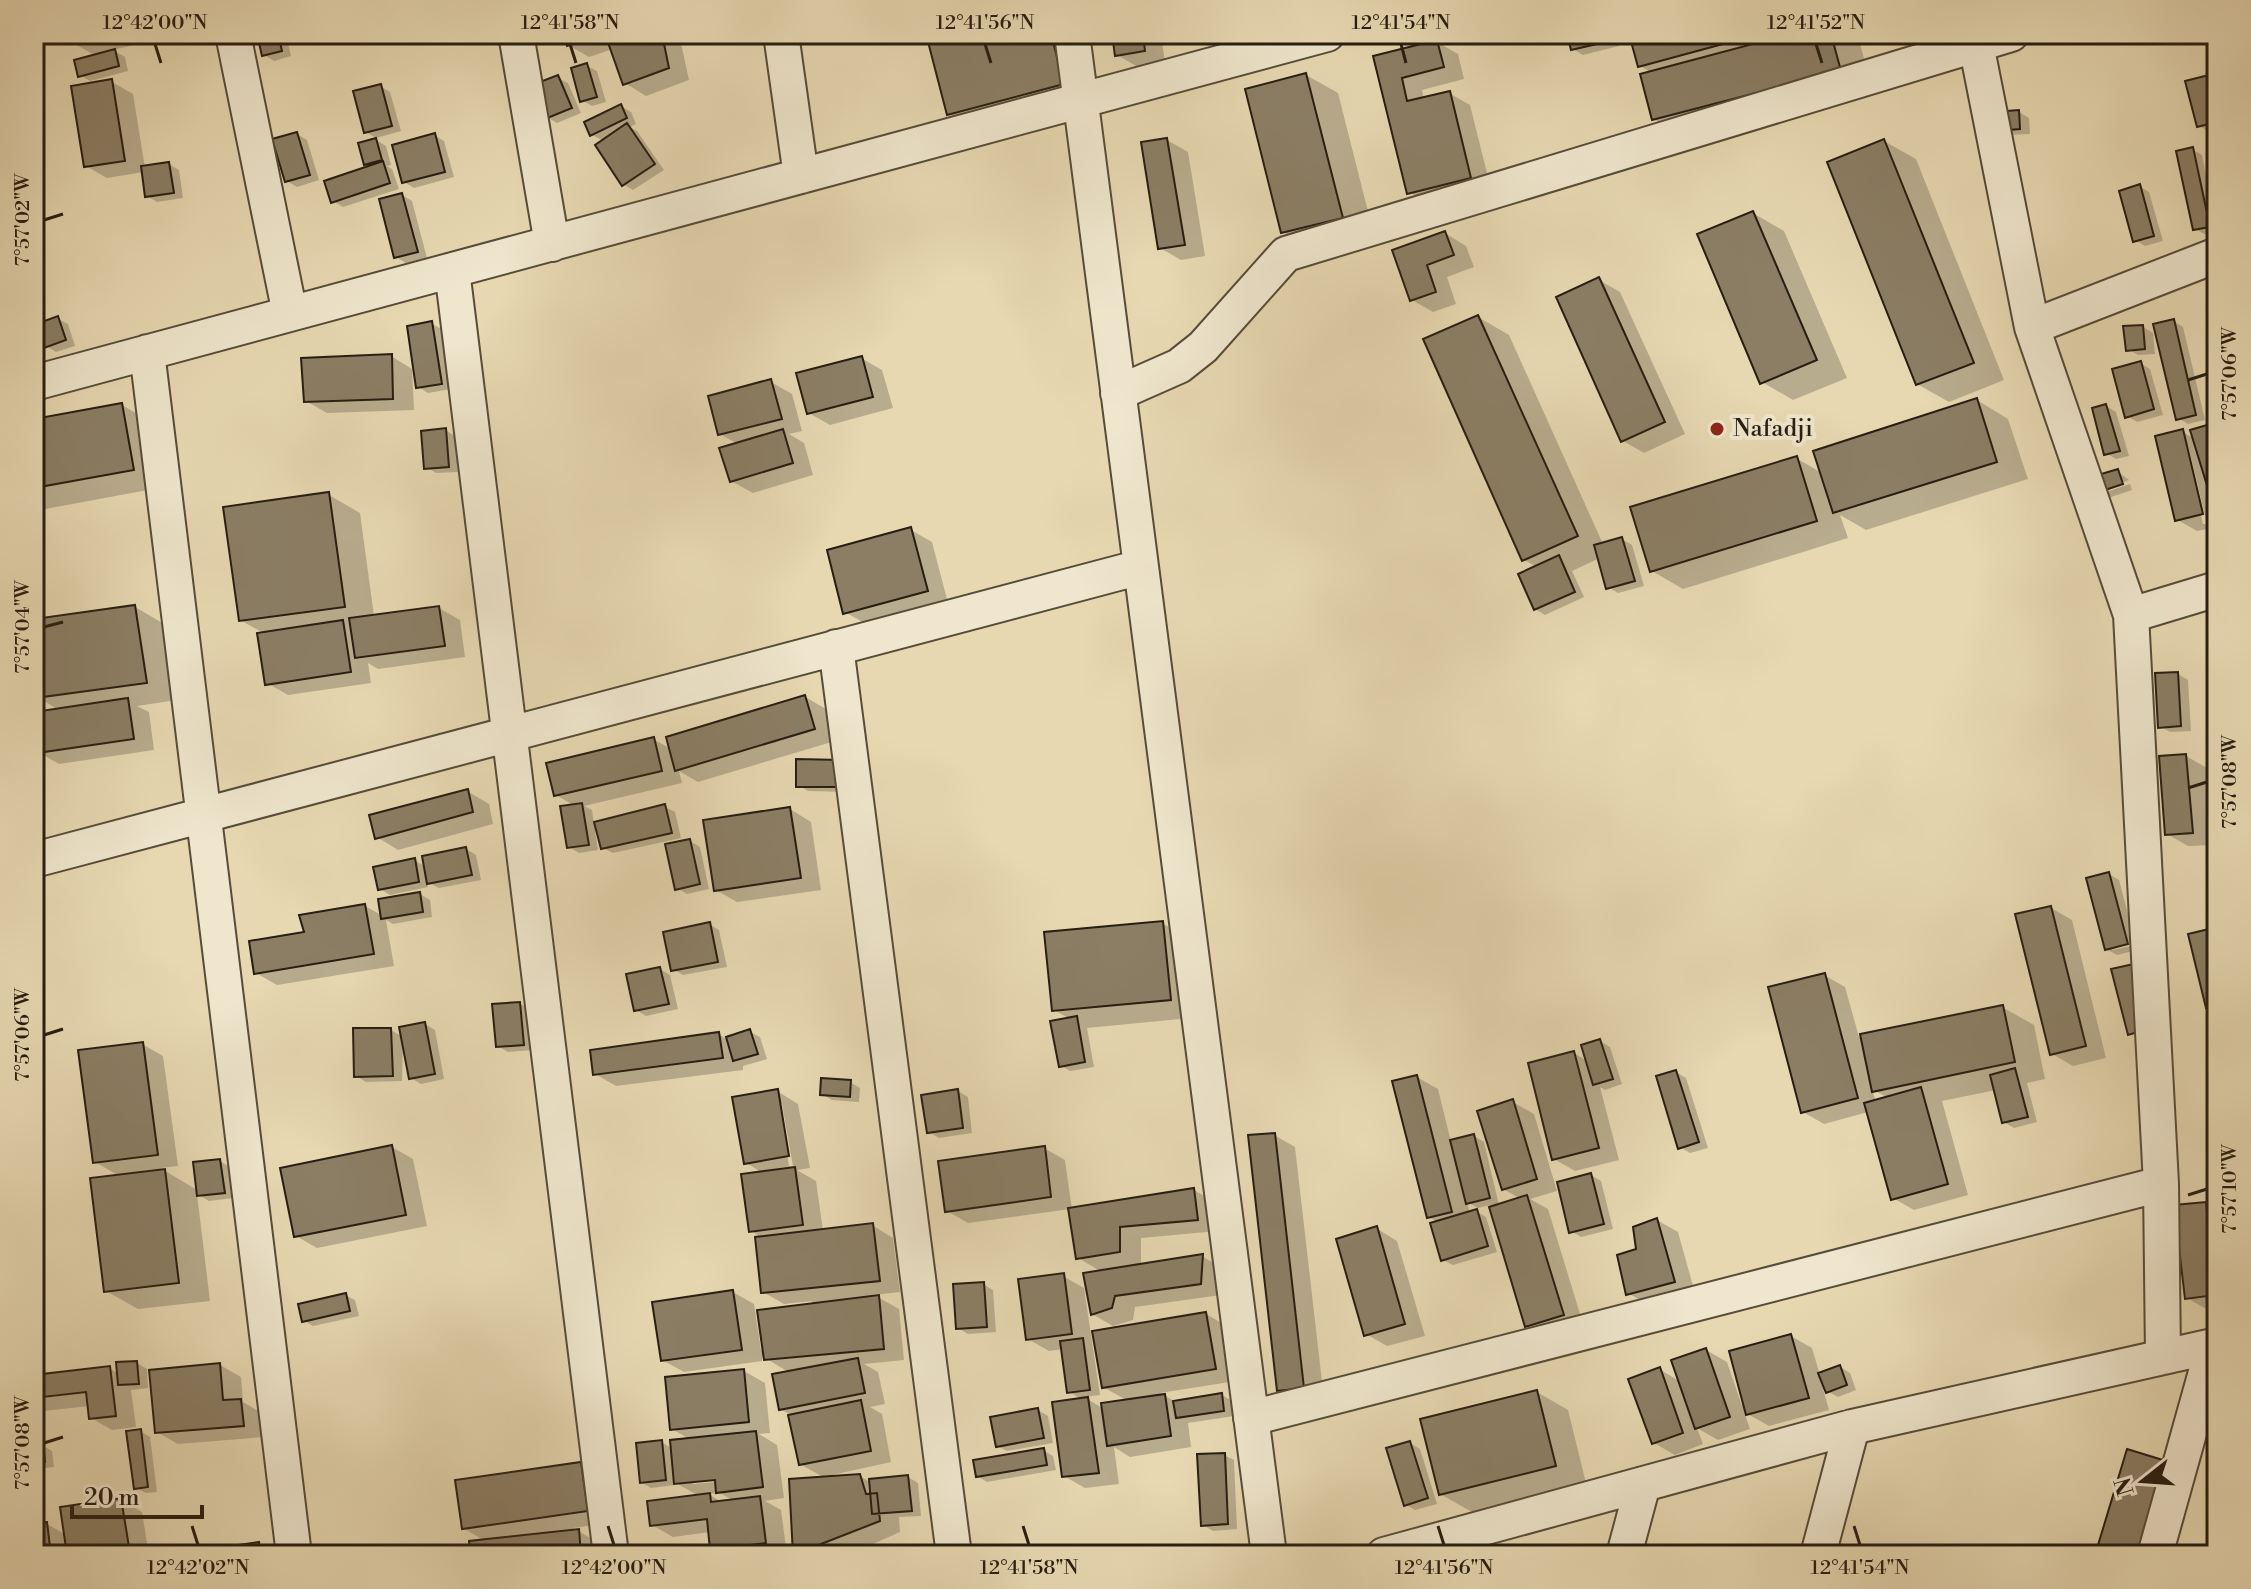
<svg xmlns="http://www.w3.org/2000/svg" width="2251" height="1589" viewBox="0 0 2251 1589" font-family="'Libre Bodoni',serif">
<rect width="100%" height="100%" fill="#e7d8b2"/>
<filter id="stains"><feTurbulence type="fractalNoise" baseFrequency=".0025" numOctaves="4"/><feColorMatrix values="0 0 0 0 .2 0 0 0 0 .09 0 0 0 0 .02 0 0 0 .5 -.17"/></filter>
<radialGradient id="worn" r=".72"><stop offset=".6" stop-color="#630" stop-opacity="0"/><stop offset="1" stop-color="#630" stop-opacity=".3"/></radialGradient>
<!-- shadow -->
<path fill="#0003" fill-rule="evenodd" d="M71 34H144L146 42 113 50 125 57 128 71 90 81 80 75 96 56 73 43Z
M259 34H286L291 56 274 61 264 55Z
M564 34H679L689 80 646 96 625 83 613 49 589 57 568 45Z
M928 34H1077L1095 102 980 132 949 114Z
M1114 34H1161L1165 63 1138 67 1117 55Z
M1569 34H1617L1619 46 1583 55 1573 49Z
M1631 34H1851L1846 36 1860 44 1872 88 1685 137 1654 119 1652 73 1640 66Z
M1437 42 1458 54 1464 79 1422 90 1424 99 1449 93 1470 105 1491 189 1430 205 1409 192 1376 57Z
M587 66 597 71 606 102 592 106 582 100Z
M1306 75 1338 93 1374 235 1315 250 1283 232Z
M2209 77 2217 81V129L2209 131 2199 126Z
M558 78 568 83 581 113 557 123 547 117Z
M112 82 133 94 145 168 169 164 179 170 183 198 157 202 147 196 144 172 107 178 86 166Z
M380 86 390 92 401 131 376 138 366 132Z
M621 106 631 112 636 124 630 127 637 131 664 170 633 190 623 184 604 141 592 135Z
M2019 112 2029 118 2030 134 2007 135Z
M297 134 307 140 319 180 297 187 287 181Z
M434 135 444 141 454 177 414 188 404 182Z
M376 140 386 146 391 165 387 166 392 169 399 189 343 207 333 201 371 167 365 164Z
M1167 140 1188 152 1205 256 1181 260 1160 248Z
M1884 141 1916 159 2004 380 1949 402 1917 384Z
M2192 149 2202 155 2217 232 2204 234 2194 228Z
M2139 186 2149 192 2163 241 2145 246 2135 240Z
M402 195 412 201 427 258 406 263 396 257Z
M1753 213 1784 231 1847 378 1793 400 1762 382Z
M1445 233 1466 246 1474 267 1447 277 1456 304 1433 312 1412 300 1395 251Z
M1599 280 1620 292 1685 434 1644 453 1623 441Z
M1478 317 1509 335 1603 544 1622 539 1632 545 1644 586 1618 593 1608 587 1600 558 1572 571 1584 597 1545 615 1535 609 1537 567 1524 560Z
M58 319 68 324 75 346 56 352 46 346Z
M2173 321 2183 327 2205 420 2188 424 2178 418Z
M432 324 442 329 451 389 428 393 418 387Z
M2143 327 2153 333 2155 354 2138 355 2128 349Z
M391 356 412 369 414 410 327 413 306 401Z
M861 358 882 370 893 408 830 425 809 413Z
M2140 363 2150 369 2163 415 2137 422 2127 416Z
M771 382 792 394 802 431 789 434 804 443 813 475 753 493 731 481 738 444 720 434Z
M1977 400 2008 419 2028 479 1866 530 1840 515 1848 538 1683 589 1652 571 1796 458 1822 473Z
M122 405 153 423 164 487 40 510 34 506V421Z
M2106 406 2116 412 2129 456 2116 459 2106 453Z
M2217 424V527L2197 531 2176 519 2182 432 2194 438ZM2184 445H2188L2207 524H2203Z
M445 430 455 436 458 472 436 473 426 467Z
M2117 471 2129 480 2100 490V494L2130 484 2132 490 2105 499 2095 493Z
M329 495 360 513 374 616 439 608 460 620 465 657 378 669 368 663 371 683 288 695 267 683 265 634 240 620Z
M911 530 932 542 948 603 866 624 845 612Z
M135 607 166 625 177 700 137 706 149 712 154 750 59 764 38 752 34 714 59 710 37 697 34 621Z
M2178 674 2188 680 2191 731 2170 732 2160 726Z
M805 697 826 709 835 741 698 782 679 771 682 783 584 806 592 810 594 824 665 807 675 812 681 838 613 853 603 848 599 831H595L598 850 579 853 569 847 575 806 556 795 653 739 671 749Z
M2186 756 2207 768 2214 845 2188 846 2167 834Z
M798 761 850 792 808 791 798 785Z
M467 791 489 804 493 824 398 850 377 837Z
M790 809 811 822 821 890 737 902 716 890Z
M690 841 700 847 709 889 687 894 677 888Z
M466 849 476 855 481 880 439 888 427 882 428 887 390 895 380 889 414 860 426 867Z
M2109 874 2119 880 2135 941 2112 946V950L2136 945 2137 950 2117 955 2106 949Z
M420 894 430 900 432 917 393 924 386 920 394 966 277 985 256 973 307 934 365 906 383 916Z
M2051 908 2072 920 2106 1058 2073 1066 2052 1054Z
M1162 923 1194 941 1201 1017 1087 1028 1094 1067 1070 1071 1060 1065 1070 1019 1054 1010Z
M709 924 719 930 727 967 683 975 673 969Z
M2209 931 2217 936V1012L2208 1007Z
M660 969 670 975 678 1009 646 1016 636 1010Z
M1824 975 1845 987 1859 1037 2002 1007 2034 1025 2045 1079 2027 1083 2037 1122 2014 1128 2004 1122 1996 1090 1942 1101 1968 1195 1914 1210 1893 1198 1868 1112 1824 1124 1803 1112ZM1872 1089 1888 1098 1876 1102Z
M520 1004 530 1009 533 1050 508 1052 498 1046Z
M425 1024 435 1030 444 1079 421 1084 411 1078Z
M391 1030 403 1037 402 1081 366 1082 356 1076Z
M750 1032 760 1037 767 1059 743 1066V1070L616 1086 595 1074 719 1034 726 1039Z
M1600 1041 1610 1047 1622 1084 1605 1090 1600 1087 1619 1160 1575 1171 1554 1159 1574 1053 1587 1061Z
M142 1044 163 1056 178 1166 160 1168 199 1191 220 1161 230 1167 234 1198 209 1201 197 1194 210 1301 138 1309 106 1291 121 1177 95 1162Z
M1676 1072 1686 1078 1708 1148 1690 1153 1680 1147Z
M1417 1077 1438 1089 1451 1142 1474 1136 1484 1142 1499 1205 1521 1199 1503 1189 1513 1102 1534 1114 1557 1191 1530 1199 1548 1209 1584 1327 1548 1338 1527 1325 1490 1205 1478 1208 1467 1202 1470 1213 1476 1211 1486 1217 1497 1252 1453 1265 1443 1260 1439 1223 1429 1217Z
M850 1082 860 1088 859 1102 832 1100 822 1094Z
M777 1091 798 1104 810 1168 797 1170 816 1181 823 1231 872 1225 893 1238 900 1292 874 1295 899 1309 904 1360 864 1364 878 1372 885 1404 870 1407 882 1414 891 1462 823 1477 800 1464 793 1416 780 1409 790 1373 762 1356V1361L684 1372 662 1360 733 1292 754 1304 761 1350 812 1305V1301L784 1304 763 1292 762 1238 751 1231 763 1173 746 1163ZM778 1104H782L793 1166H789Z
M958 1091 968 1097 972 1133 939 1138 929 1132Z
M1274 1135 1295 1147 1324 1399 1300 1402 1279 1390Z
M392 1147 413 1159 427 1226 317 1248 296 1236Z
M1044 1148 1065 1160 1072 1210 1194 1190 1215 1202 1218 1231 1141 1238V1266L1202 1256 1223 1269 1221 1295 1135 1307 1133 1320 1113 1326 1092 1314 1102 1272 1078 1258 1070 1209 968 1223 947 1211Z
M1591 1175 1601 1181 1613 1229 1581 1237 1571 1231Z
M2217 1189V1309L2208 1310 2187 1298 2205 1204 2216 1210 2210 1191Z
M1657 1220 1678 1232 1695 1293 1649 1305 1628 1293Z
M1376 1228 1397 1241 1425 1336 1387 1346 1366 1334Z
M1063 1276 1084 1288 1100 1395 1084 1397 1104 1409 1128 1401 1103 1387 1206 1314 1227 1326 1236 1381 1160 1393 1176 1402 1222 1395 1232 1401 1234 1416 1188 1423 1191 1447 1130 1457 1114 1447 1119 1484 1085 1488 1064 1476 1083 1400 1069 1392 1063 1349 1049 1351 1028 1339Z
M983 1284 993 1290 996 1332 968 1334 958 1328Z
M345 1295 355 1300 359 1316 313 1326 303 1320Z
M1791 1336 1812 1348 1820 1375 1840 1367 1850 1373 1856 1390 1838 1397 1823 1389 1829 1410 1769 1426 1744 1412 1750 1429 1718 1440 1697 1428 1703 1444 1675 1455 1654 1443 1659 1369 1681 1382 1706 1350 1727 1362 1742 1406Z
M137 1363 147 1369 148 1388 131 1390 136 1427 112 1430 91 1418 90 1406 34 1412V1377L109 1368 119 1374Z
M220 1365 241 1377 243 1402 262 1413 264 1437 178 1444 157 1432Z
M744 1371 765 1383 770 1433 759 1434 777 1445 784 1498 765 1501 781 1510 787 1555H722L712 1549 710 1532 673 1537 652 1525 699 1496 674 1482 675 1485 651 1488 641 1482 661 1442 673 1449 691 1440 672 1429ZM725 1477 726 1481 693 1484V1480ZM720 1493 734 1501 722 1502 708 1494Z
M1537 1392 1568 1410 1586 1483 1472 1512 1440 1494Z
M1038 1410 1048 1416 1053 1443 1007 1451 997 1446Z
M140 1431 150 1437 157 1492 146 1493 136 1488Z
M1410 1443 1420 1449 1437 1504 1415 1510 1405 1504Z
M42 1445 52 1451 54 1467 36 1469 34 1446Z
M1043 1450 1053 1456 1056 1470 987 1482 977 1476Z
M1224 1455 1234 1460 1237 1529 1213 1531 1203 1525Z
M580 1464 601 1476 608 1523 573 1528 599 1543 601 1555H472L485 1541 463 1528Z
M860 1476 868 1481 908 1477 918 1483 921 1516 899 1517 900 1532 848 1555H795L791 1480Z
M121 1500 142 1512 149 1555H34V1525L47 1524 66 1535Z
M259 1544 277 1555H181Z"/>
<!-- building -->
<path fill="#8b7e65" stroke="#271d11" stroke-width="2" d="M69 34H110L72 44Z
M257 34H278L282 51 262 56Z
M562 34H602L567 46Z
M605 34H662L669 68 623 85Z
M926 34H1051L1064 84 947 115Z
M1112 34H1143L1145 51 1115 56Z
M1567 34H1609L1610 41 1571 50Z
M1629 34H1760L1638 67Z
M1790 34H1831L1841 71 1652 120 1640 74Z
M1437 40 1444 67 1402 78 1407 101 1450 91 1471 178 1407 194 1373 56Z
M115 49 119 66 78 77 74 60Z
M587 63 597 97 580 102 571 68Z
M1306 73 1343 218 1281 233 1245 89Z
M558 75 572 108 545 119 532 85Z
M2209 75 2217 102V122L2197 127 2185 81Z
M112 79 125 161 84 167 71 86Z
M381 84 392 126 364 133 353 91Z
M621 104 627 118 590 136 584 122Z
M2019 110 2020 129 1996 131 1994 112Z
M627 123 655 164 622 186 595 145Z
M297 132 310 175 285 182 272 139Z
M435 133 445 172 402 183 392 145Z
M376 138 382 160 364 165 358 143Z
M1167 138 1185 245 1158 249 1141 142Z
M1884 139 1974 363 1916 385 1827 162Z
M2193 147 2210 227 2193 230 2176 151Z
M383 161 390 183 331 203 324 181Z
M169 162 174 193 145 197 141 166Z
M2140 184 2154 236 2133 242 2119 191Z
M402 193 418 252 394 258 379 199Z
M1753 211 1817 360 1760 384 1697 234Z
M1445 231 1454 255 1427 265 1436 292 1410 301 1392 250Z
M1599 277 1665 422 1621 442 1556 297Z
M1478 315 1578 536 1522 561 1423 339Z
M58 316 66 340 44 348 36 324Z
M2174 319 2196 415 2176 420 2153 324Z
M432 321 442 384 416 388 407 326Z
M2143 325 2145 349 2126 351 2123 326Z
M392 354 393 399 304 402 301 358Z
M862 356 873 397 807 414 796 373Z
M2141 361 2154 409 2125 418 2112 369Z
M771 379 782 419 718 435 708 396Z
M1977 398 1997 462 1833 513 1813 451Z
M122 403 134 470 34 488V419Z
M2106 404 2120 451 2104 455 2092 408Z
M2217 422V518L2190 430Z
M446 428 449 467 424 469 421 431Z
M783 429 793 463 730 482 719 448Z
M2183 429 2203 514 2175 521 2155 436Z
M1797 456 1817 521 1650 572 1630 507Z
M2118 469 2123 484 2093 494 2088 478Z
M329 492 345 607 239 621 223 507Z
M911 527 928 591 843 614 827 550Z
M1622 537 1635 581 1606 589 1594 545Z
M1559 555 1575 592 1534 610 1518 574Z
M135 605 147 683 35 698 34 619Z
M439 606 445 646 355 658 349 618Z
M343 620 351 672 265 685 257 633Z
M2178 672 2181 726 2158 728 2155 673Z
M805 695 815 729 675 771 666 737Z
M128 698 134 739 37 753 34 712Z
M654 737 662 771 554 796 546 763Z
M2186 754 2193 833 2165 835 2159 756Z
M796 759 842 760 841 787H796Z
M468 789 473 812 375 839 369 815Z
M582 803 589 845 567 848 560 806Z
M665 804 672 833 601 849 594 822Z
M790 807 801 878 714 891 703 820Z
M690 839 700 884 675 890 665 844Z
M466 847 472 875 427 884 422 856Z
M415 858 419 882 378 890 373 867Z
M2109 872 2128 944 2105 950 2086 878Z
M420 892 423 912 381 919 378 899Z
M365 904 374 954 254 974 249 941 304 932 299 915Z
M2051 906 2086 1046 2050 1055 2015 914Z
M1163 921 1171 1000 1052 1011 1044 932Z
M710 922 718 962 671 971 663 932Z
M2209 929 2217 963V1005L2206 1008 2188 934Z
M2134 964 2151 1028 2128 1035 2111 969Z
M660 967 669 1004 634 1011 626 974Z
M1825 973 1858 1098 1801 1113 1768 987Z
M520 1002 524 1045 496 1047 492 1004Z
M2003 1005 2015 1062 1872 1092 1860 1034Z
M1077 1016 1085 1062 1059 1067 1050 1021Z
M425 1022 435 1074 409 1079 399 1027Z
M353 1028H391L393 1076 354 1077Z
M750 1029 758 1054 733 1061 726 1037Z
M719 1032 723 1058 593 1075 590 1050Z
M1600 1039 1613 1079 1593 1085 1581 1045Z
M143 1042 158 1155 93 1163 78 1050Z
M1574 1051 1599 1148 1552 1160 1528 1063Z
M2015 1068 2028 1117 2002 1123 1990 1075Z
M1676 1070 1699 1142 1678 1149 1656 1076Z
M1417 1075 1452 1212 1427 1218 1392 1081Z
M821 1078 851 1080 850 1097 820 1095Z
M1921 1087 1948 1184 1891 1200 1864 1103Z
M778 1089 789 1156 744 1164 732 1097Z
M958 1089 963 1128 927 1133 921 1095Z
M1513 1099 1537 1179 1502 1190 1477 1111Z
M1275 1133 1304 1388 1277 1391 1248 1135Z
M1474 1134 1490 1198 1466 1204 1450 1140Z
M392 1145 406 1215 294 1237 280 1168Z
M1045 1146 1051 1197 945 1212 938 1161Z
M220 1159 225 1193 197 1196 193 1162Z
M795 1167 803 1225 749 1232 741 1174Z
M165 1169 179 1283 104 1292 90 1178Z
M1591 1173 1604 1224 1569 1233 1557 1182Z
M1194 1188 1198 1220 1120 1227V1252L1076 1259 1068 1208Z
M1527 1195 1564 1315 1525 1327 1489 1207Z
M2206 1202 2216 1295 2185 1299 2174 1205Z
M1477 1209 1488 1246 1441 1261 1430 1223Z
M1657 1218 1675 1282 1626 1295 1617 1255 1636 1249 1633 1227Z
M873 1223 880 1281 761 1293 755 1237Z
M1377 1226 1405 1324 1364 1336 1336 1239Z
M1203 1254 1201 1284 1115 1296 1112 1308 1091 1315 1083 1273Z
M1064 1273 1072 1334 1026 1340 1018 1279Z
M984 1282 987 1327 956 1329 953 1284Z
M733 1290 742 1350 661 1361 652 1302Z
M346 1293 350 1311 302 1322 298 1304Z
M879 1295 884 1349 764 1360 757 1310Z
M1206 1312 1216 1369 1102 1388 1092 1331Z
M1791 1334 1809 1398 1746 1415 1729 1351Z
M1083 1338 1090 1390 1067 1393 1060 1341Z
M1706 1348 1730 1417 1695 1429 1671 1360Z
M858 1358 865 1393 779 1410 772 1374Z
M137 1361 139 1384 118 1385 116 1362Z
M220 1363 223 1400 241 1399 244 1426 155 1433 149 1370Z
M1840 1365 1847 1385 1826 1393 1818 1373Z
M110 1366 116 1416 89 1419 86 1392 34 1398V1375Z
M1660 1367 1683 1433 1652 1444 1628 1379Z
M744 1369 749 1422 670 1430 665 1377Z
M1537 1390 1556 1466 1439 1495 1420 1419Z
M1222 1393 1224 1411 1176 1418 1173 1401Z
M1165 1394 1171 1436 1107 1446 1101 1403Z
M1088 1397 1099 1473 1062 1477 1052 1402Z
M861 1400 871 1451 799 1465 788 1415Z
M1038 1408 1044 1438 996 1447 990 1417Z
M141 1429 148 1487 134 1489 126 1431Z
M756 1431 763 1487 716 1493 715 1480 674 1484 670 1440Z
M662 1440 666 1480 640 1483 636 1443Z
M1410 1441 1428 1498 1404 1506 1386 1448Z
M43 1443 45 1462 34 1463V1444Z
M1044 1448 1047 1465 976 1477 973 1460Z
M2127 1449 2166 1461 2139 1555H2095Z
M1225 1453 1228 1524 1201 1526 1197 1454Z
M581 1462 588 1511 462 1529 455 1480Z
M860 1474 866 1494 877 1493 880 1521 793 1555 789 1479Z
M908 1475 912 1511 872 1514 869 1479Z
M710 1493 711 1502 760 1496 766 1543 710 1550 707 1519 650 1526 647 1501Z
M121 1498 130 1553 67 1555 60 1507Z
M47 1522 51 1555H34V1523Z
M579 1529 581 1555H470L469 1541Z
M259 1542 261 1555H167Z"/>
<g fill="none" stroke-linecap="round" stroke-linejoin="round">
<!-- street casing -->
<g stroke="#574c39" stroke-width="38">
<path id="street" d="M233 34 290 314
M516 34 552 244
M781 34 801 176
M1072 34 1269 1555
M1974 34 2032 327 2131 615 2161 1184 2163 1357
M452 270 611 1555
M2032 327 2217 255
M147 352 294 1555
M34 383 1327 34
M1118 393 1179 366 1203 347 1286 254 2011 34
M2131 615 2217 589
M836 647 954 1555
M34 860 1141 567
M1251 1418 2161 1184
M1384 1555 1852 1427 2217 1345
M1624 1555 1643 1484
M1818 1555 1852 1427
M2155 1555 2213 1347"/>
</g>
<!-- street -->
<use href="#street" stroke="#efe6cd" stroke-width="34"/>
</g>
<!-- ticks -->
<path fill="none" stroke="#271d11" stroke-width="3" d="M155 44 161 63M570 44 576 63M985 44 991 63M1401 44 1406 63M1816 44 1822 63M44 220 63 214M2188 380 2207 374M44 627 63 622M2188 788 2207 782M44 1035 63 1029M2188 1195 2207 1189M44 1443 63 1437M192 1526 198 1545M608 1526 614 1545M1023 1526 1029 1545M1438 1526 1444 1545M1854 1526 1860 1545"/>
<!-- markers -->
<circle fill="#8f2418" stroke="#efe6cd" stroke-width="3" cx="1717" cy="429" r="8"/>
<g text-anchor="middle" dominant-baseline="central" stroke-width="8" stroke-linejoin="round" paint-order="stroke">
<!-- poi labels -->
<g font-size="24" fill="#271d11" stroke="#efe6cd" text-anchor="start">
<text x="1733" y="429">Nafadji</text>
</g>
</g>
<!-- margin -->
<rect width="2251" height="1589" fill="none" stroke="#e7d8b2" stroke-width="88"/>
<!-- north arrow -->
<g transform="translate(2143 1481) rotate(253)" stroke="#efe6cd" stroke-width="6" paint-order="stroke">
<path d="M0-6L14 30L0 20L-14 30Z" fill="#271d11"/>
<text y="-12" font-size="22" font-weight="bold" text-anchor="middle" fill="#271d11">N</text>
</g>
<!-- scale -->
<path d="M72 1505v12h130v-12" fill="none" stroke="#271d11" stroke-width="4"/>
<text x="84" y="1505" font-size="24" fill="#271d11" stroke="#efe6cd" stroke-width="6" paint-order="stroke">20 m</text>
<rect x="44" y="44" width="2163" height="1501" fill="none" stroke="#271d11" stroke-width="3"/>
<g font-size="20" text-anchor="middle" fill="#271d11">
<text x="155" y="29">12°42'00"N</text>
<text x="570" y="29">12°41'58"N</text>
<text x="985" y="29">12°41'56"N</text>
<text x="1401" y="29">12°41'54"N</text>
<text x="1816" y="29">12°41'52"N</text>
<text transform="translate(22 220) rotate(-90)" y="7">7°57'02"W</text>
<text transform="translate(2229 374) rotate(-90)" y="7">7°57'06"W</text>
<text transform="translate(22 627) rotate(-90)" y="7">7°57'04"W</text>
<text transform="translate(2229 782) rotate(-90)" y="7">7°57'08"W</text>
<text transform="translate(22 1035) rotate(-90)" y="7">7°57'06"W</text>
<text transform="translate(2229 1189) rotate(-90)" y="7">7°57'10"W</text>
<text transform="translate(22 1443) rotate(-90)" y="7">7°57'08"W</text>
<text x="198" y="1574">12°42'02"N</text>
<text x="614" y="1574">12°42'00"N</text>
<text x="1029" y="1574">12°41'58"N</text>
<text x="1444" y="1574">12°41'56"N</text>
<text x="1860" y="1574">12°41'54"N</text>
</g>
<rect width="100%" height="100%" filter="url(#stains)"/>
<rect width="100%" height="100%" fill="url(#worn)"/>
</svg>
